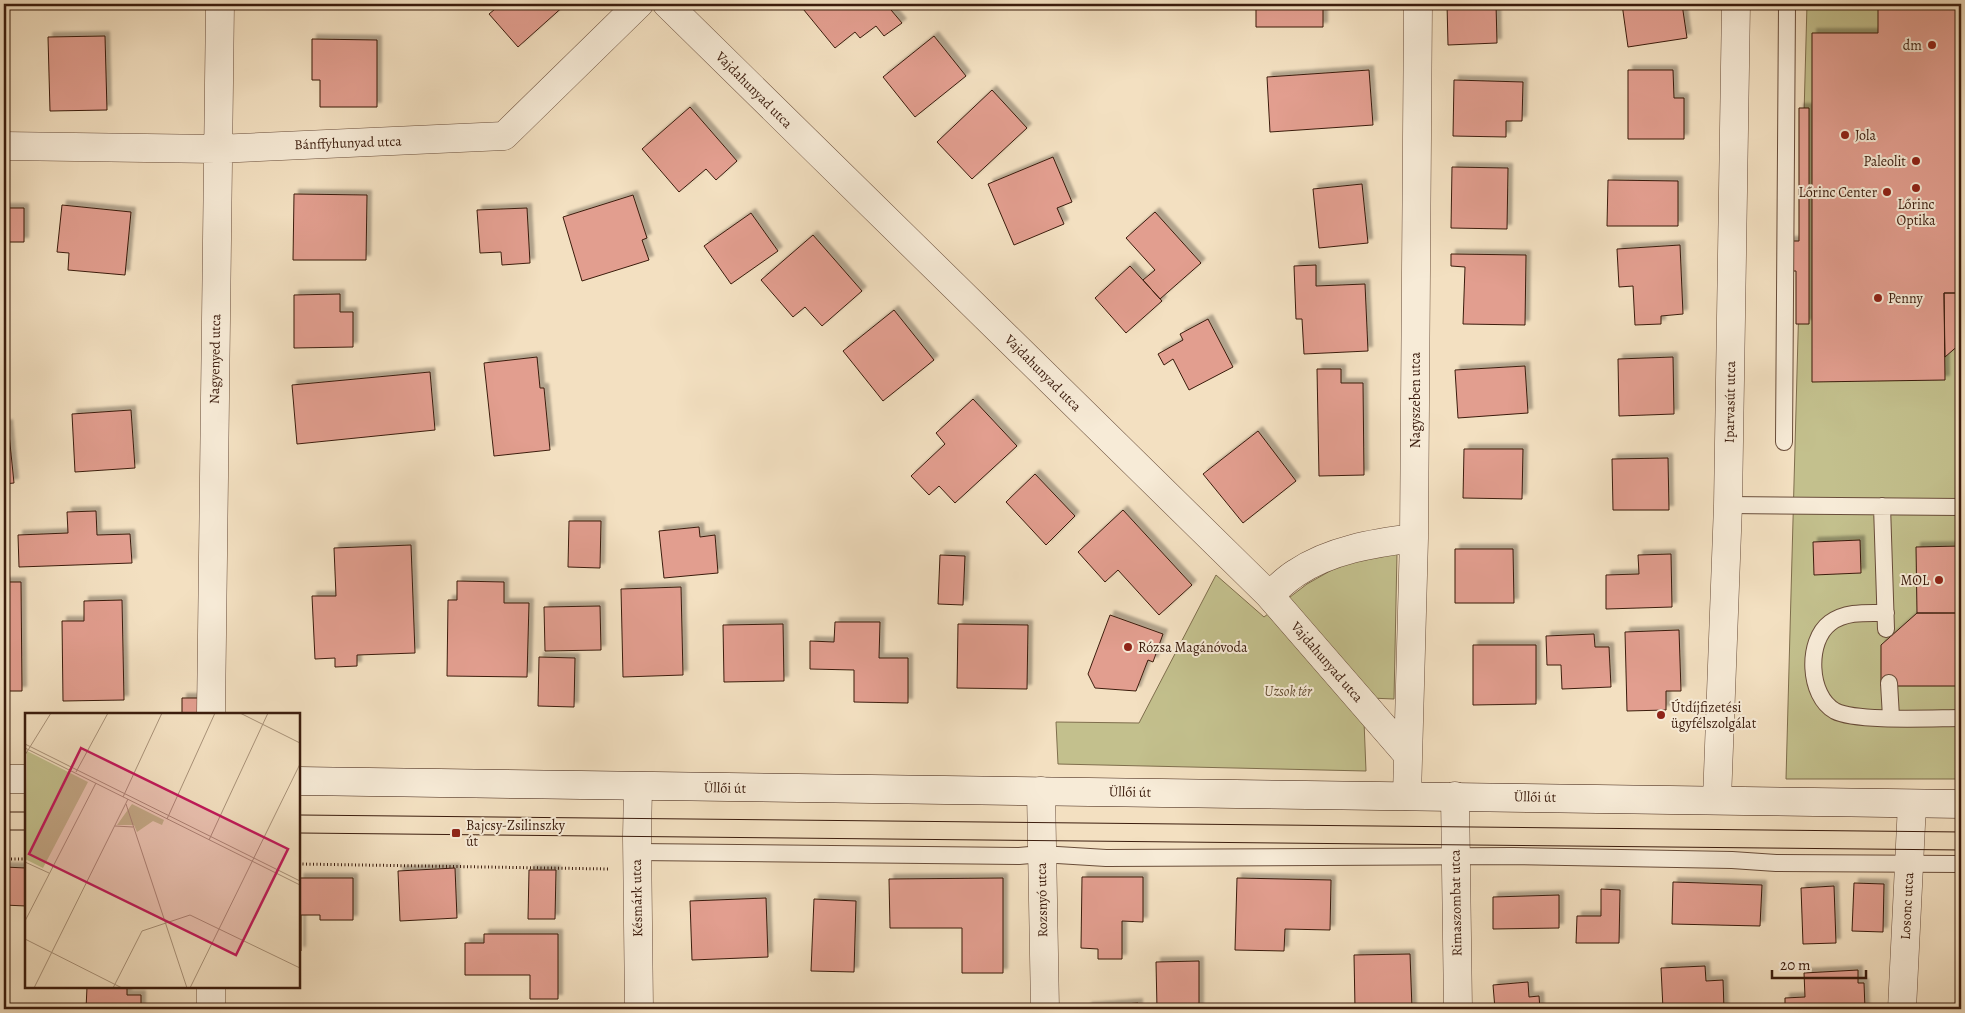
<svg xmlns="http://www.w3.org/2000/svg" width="1965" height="1013" viewBox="0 0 1965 1013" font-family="Alegreya,serif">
<defs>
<filter id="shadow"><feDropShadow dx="4.5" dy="-4.5" stdDeviation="1" flood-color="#0004"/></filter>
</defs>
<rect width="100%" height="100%" fill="#f3e0c1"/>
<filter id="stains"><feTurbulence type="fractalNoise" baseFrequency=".004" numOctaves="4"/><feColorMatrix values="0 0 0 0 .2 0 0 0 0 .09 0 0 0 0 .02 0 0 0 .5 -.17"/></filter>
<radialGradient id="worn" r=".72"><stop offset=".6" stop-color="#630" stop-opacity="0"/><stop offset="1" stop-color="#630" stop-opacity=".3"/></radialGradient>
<!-- green -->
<path fill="#c3c08d" stroke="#7f6e4d" d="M1807 4H1961V779H1786Z
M1397 553 1394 699 1370 698 1364 721 1366 771 1058 764 1056 722 1139 723 1216 575 1264 617 1307 584 1353 558Z"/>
<!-- building -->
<path fill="#e29e8f" stroke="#3b1c0d" filter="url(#shadow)" d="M499 4H566L518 47 489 14 500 5Z
M799 4H886L902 23 884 36 876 26 860 38 855 32 835 48Z
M1256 4H1323V27H1256Z
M1447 4H1496L1497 43 1448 45Z
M1622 4H1682L1687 38 1628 47Z
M1878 4H1961V293H1944L1945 380 1812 382V33H1878Z
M105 36 107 110 50 111 48 37Z
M934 36 966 76 915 117 883 77Z
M312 39 377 40V107H320V80H312Z
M1369 70 1373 125 1270 132 1267 77Z
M1628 70H1673L1674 98H1684V139H1628Z
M1454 80 1523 82 1522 121H1506V137L1453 136Z
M992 90 1027 128 972 179 937 142Z
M690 107 737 161 716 180 706 169 679 192 642 149Z
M1799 108H1809V324H1796V271H1778V241H1799Z
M1053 157 1072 202 1057 208 1064 224 1014 245 988 184Z
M1452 167 1508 168 1507 229 1451 228Z
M1608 180 1678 181V226H1607Z
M1362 184 1368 243 1319 248 1313 189Z
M294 194 367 195 366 260H293Z
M633 195 647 238 642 240 649 260 582 281 563 217Z
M62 205 131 212 125 275 68 270 69 253 57 252Z
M4 208H24V242H4Z
M527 208 530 263 502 265 501 252 480 253 477 210Z
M1155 212 1201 263 1160 299 1143 280 1155 270 1126 238Z
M751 213 778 251 731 284 704 246Z
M813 235 862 291 822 326 805 307 793 317 761 280Z
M1680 245 1683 314 1661 316V324L1635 325 1633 286 1619 287 1617 249Z
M1451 254 1526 255 1525 325 1463 324 1465 267 1451 266Z
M1316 265V286L1365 284 1368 351 1304 354 1302 319H1296L1294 266Z
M1130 266 1162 301 1126 333 1095 298Z
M1944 293H1961V343L1945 357Z
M340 294V312H353V347L294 348V295Z
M894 310 934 360 883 401 843 351Z
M1208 319 1233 367 1189 390 1173 359 1164 365 1158 354 1183 340 1180 334Z
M537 357 540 388H544L550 450 494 456 484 363Z
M1673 357 1674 414 1619 416 1618 359Z
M1525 366 1528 413 1458 418 1455 370Z
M1317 369H1341V383H1363L1364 475 1319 476Z
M430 372 435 430 297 444 292 385Z
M973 399 1017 446 955 503 939 486 929 495 911 476 945 444 936 433Z
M131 410 135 468 75 472 72 414Z
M8 424 14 483 4 484V425Z
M1258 431 1296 481 1243 523 1203 474Z
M1464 449H1523L1522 499 1463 498Z
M1668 458 1669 510H1613L1612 459Z
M1035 474 1075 516 1046 545 1006 502Z
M1123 510 1192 585 1159 615 1118 570 1105 582 1078 552Z
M96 511 97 535 130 534 132 563 19 567 18 535 68 533 67 512Z
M569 521H601L600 568 568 567Z
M699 527 700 537 715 535 718 573 664 578 659 531Z
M1860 540 1861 573 1814 575 1813 542Z
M411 545 415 653 357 655V666L335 667V658L315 659 312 596H336L334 548Z
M1961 546V613H1917L1916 547Z
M1455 549H1513L1514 603H1455Z
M1671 554 1672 607 1606 609V575L1639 574 1638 555Z
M940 555 965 556 963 605 938 604Z
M457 581 504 582V603H529L527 677 447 676 448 600H457Z
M4 582H21L22 691H4Z
M681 587 683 675 623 677 621 589Z
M122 600 124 700 63 701 62 621H84V601Z
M600 606 601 650 545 651 544 607Z
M1917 613H1961V686H1881V645Z
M1110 615 1163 634 1153 662 1148 660 1136 691 1095 688 1088 674Z
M835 622H880L879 658H908V703L854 702V670L810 669V641L834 642Z
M783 624 784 681 724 682 723 625Z
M958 624 1028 625 1027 689 957 688Z
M1679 630 1681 691H1666V710L1627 711 1625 632Z
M1594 634 1595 647H1609L1611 687 1562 689 1561 665H1547L1546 636Z
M1473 645H1536V704L1473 705Z
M539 657 575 658 574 707 538 706Z
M182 698H200V714H182Z
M4 867 26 868V906L4 905Z
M455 868 457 918 400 921 398 871Z
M529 870H556L555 919H528Z
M1082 877H1143V922L1122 921V959H1098V949L1081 948Z
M299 878H353V920H320V915H301V951H299Z
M1003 878V973H962V928H890L889 879Z
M1237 878 1331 880 1330 930 1285 929 1284 951 1235 950Z
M1673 882 1762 885 1760 926 1672 924Z
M1854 883 1884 884 1883 932 1852 931Z
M1834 886 1836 943 1803 944 1801 888Z
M1601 889 1620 890 1619 943H1576L1577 916H1601Z
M1559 895V928L1493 929V897Z
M766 898 768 957 692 960 690 901Z
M814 899 856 901 854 972 811 971Z
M484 934H558V999H530V975H465V943H484Z
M1410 954 1412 1009 1355 1008 1354 955Z
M1199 961V1009H1157L1156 962Z
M1705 966 1706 981 1723 980 1724 1009H1663L1661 968Z
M1858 970V983H1864L1865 1009H1785V998L1805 997 1804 973Z
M1961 980V1009H1958Z
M1528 982 1529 997 1539 996 1540 1009H1495L1493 985Z
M87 987H127V995H141V1009H86Z
M1138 1003V1009H1087V1007Z"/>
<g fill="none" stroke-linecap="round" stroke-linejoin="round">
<!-- service casing -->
<g stroke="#694d3a" stroke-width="18">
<path id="service" d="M1784 442 1787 4
M1728 505 1961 507
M1882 506 1886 629
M1886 613C1867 613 1846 611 1830 623 1806 641 1808 696 1835 711 1856 722 1934 718 1961 718
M1889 683 1891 717
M637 852 1019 856 1041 854 1106 858 1513 856 1732 860 1776 863 1961 864"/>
</g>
<!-- minor casing -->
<g stroke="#694d3a" stroke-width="29">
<path id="minor" d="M667 4 1269 595 1407 754
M4 146 216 149 504 136 639 4
M1269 595C1278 588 1286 579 1296 573 1330 550 1374 543 1414 538
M211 714 220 4
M638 787 637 837 639 1009
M1041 791 1045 1009
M1407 796 1414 538 1418 4
M1455 796 1458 1009
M1717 800 1728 505 1736 4
M211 987V1009
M1902 1009 1912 804"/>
</g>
<!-- secondary casing -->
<g stroke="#3b1c0d" stroke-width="29">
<path id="secondary" d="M4 779H26
M299 781 1961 804"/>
</g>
<!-- path -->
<path stroke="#3b1c0d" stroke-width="3" stroke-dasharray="1 2.5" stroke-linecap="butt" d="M4 859H26
M299 864 609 869"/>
<!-- service -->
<use href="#service" stroke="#f7ebd7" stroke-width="16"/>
<!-- minor -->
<use href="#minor" stroke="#f7ebd7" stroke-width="28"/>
<!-- secondary -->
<use href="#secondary" stroke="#f7ebd7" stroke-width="28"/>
<!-- tram -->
<path stroke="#3b1c0d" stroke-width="1" d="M4 812H26
M299 815 1961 832
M4 830H26
M299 833 1961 850"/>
</g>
<!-- markers -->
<g fill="#8f2418" stroke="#f7ebd7" stroke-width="2">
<circle cx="1932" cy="45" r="5"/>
<circle cx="1845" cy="135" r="5"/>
<circle cx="1916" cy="161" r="5"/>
<circle cx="1916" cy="188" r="5"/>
<circle cx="1887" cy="192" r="5"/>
<circle cx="1878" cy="298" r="5"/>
<circle cx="1939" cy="580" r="5"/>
<circle cx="1128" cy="647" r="5"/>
<circle cx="1661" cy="715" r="5"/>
<rect x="451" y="828" width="10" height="10" rx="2.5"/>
</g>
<g text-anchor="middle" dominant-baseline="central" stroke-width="4" stroke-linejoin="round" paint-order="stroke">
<!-- poi labels -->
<g font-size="14" fill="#3b1c0d" stroke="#f7ebd7" text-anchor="start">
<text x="1922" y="45" text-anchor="end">dm</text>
<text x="1855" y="135">Jola</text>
<text x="1906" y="161" text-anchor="end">Paleolit</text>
<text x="1877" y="192" text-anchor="end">Lőrinc Center</text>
<text x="1916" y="204" text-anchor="middle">Lőrinc<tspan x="1916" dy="16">Optika</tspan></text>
<text x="1888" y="298">Penny</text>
<text x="1929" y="580" text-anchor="end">MOL</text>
<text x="1138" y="647">Rózsa Magánóvoda</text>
<text x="1671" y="707">Útdíjfizetési<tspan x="1671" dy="16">ügyfélszolgálat</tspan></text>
<text x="466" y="825">Bajcsy-Zsilinszky<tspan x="466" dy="16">út</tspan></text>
</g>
<!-- street labels -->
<g font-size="14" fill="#3b1c0d" stroke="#f7ebd7">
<text transform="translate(754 90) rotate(45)">Vajdahunyad utca</text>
<text transform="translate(348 143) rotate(-2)">Bánffyhunyad utca</text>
<text transform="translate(215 359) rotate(-89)">Nagyenyed utca</text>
<text transform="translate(1043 373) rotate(45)">Vajdahunyad utca</text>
<text transform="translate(1415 400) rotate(-90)">Nagyszeben utca</text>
<text transform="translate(1730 402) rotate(-89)">Iparvasút utca</text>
<text transform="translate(1327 662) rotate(49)">Vajdahunyad utca</text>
<text transform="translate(725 788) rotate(1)">Üllői út</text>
<text transform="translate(1130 792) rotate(1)">Üllői út</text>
<text transform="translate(1535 797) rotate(1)">Üllői út</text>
<text transform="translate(637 898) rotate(-91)">Késmárk utca</text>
<text transform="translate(1042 900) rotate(-91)">Rozsnyó utca</text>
<text transform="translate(1456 903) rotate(-91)">Rimaszombat utca</text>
<text transform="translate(1907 906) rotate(-87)">Losonc utca</text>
</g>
<!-- park labels -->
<g font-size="14" font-style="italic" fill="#644d33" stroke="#f7ebd7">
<text x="1288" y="691">Uzsok tér</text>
</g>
</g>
<!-- overview -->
<g transform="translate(25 713)">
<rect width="275" height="275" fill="#f3e0c1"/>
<path d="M2 38 63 69 18 155 0 146ZM107 91 139 107 137 112 128 108 112 119 109 112H92Z" fill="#c3c08d"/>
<path fill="none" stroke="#a99279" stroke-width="1" d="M215 0 275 30M0 31 275 168M0 35 275 172M0 42 26 0M51 59 83 0M98 84 137 0M101 91 162 275M142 106 190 0M90 113 108 114M184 127 243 0M0 149 24 160M0 208 71 70M0 226 97 275M9 275 103 86M88 275 117 218 165 202 275 255M165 275 275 51"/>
<path fill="#c2185b" fill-opacity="0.15" stroke="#c2185b" stroke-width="2.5" d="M56 35 263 136 211 242 4 141Z"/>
<rect width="275" height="275" fill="none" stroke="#3b1c0d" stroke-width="2.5"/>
</g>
<!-- margin -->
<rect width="1965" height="1013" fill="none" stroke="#f3e0c1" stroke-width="20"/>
<rect x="5" y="5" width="1955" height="1003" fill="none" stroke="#3b1c0d" stroke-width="2.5"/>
<rect x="10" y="10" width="1945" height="993" fill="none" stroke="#3b1c0d"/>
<!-- scale -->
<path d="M1772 970v8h94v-8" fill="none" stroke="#3b1c0d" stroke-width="2.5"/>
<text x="1780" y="970" font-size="15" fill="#3b1c0d" stroke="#f7ebd7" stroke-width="4" paint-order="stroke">20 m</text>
<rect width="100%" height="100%" filter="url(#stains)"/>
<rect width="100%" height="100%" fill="url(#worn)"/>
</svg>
